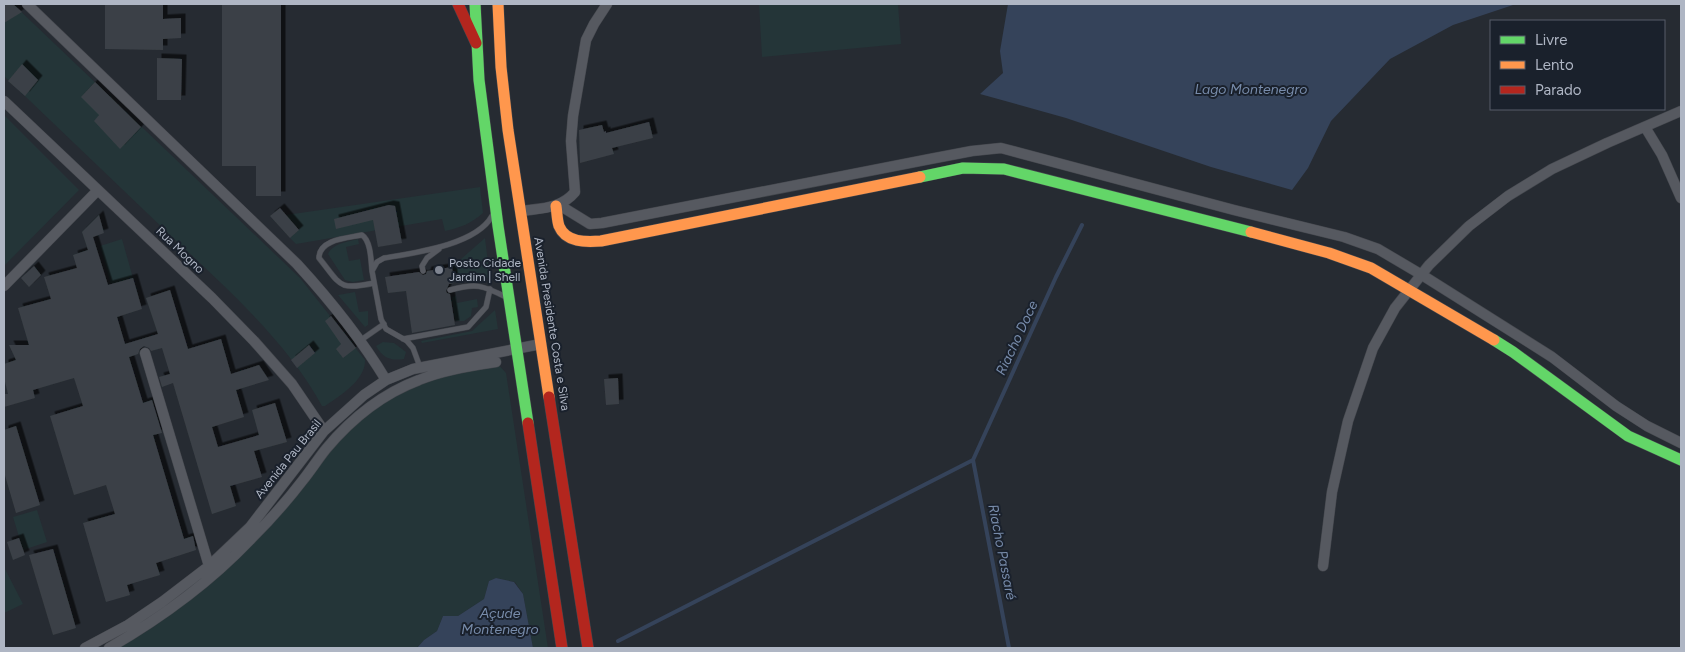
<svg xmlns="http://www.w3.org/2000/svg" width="1685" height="652" viewBox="0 0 1685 652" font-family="Figtree,sans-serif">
<defs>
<filter id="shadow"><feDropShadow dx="4.5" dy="-4.5" stdDeviation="0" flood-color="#0009"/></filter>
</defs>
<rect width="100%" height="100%" fill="#262b32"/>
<!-- green -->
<path fill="#243538" d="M4 4H13L300 278 365 360C366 380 340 396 325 406H322C287 341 222 284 169 234 114 181 59 129 4 76Z
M759 4H898L901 44 762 57Z
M4 115 79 190 4 266Z
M480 187 483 213C472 223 460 228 445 231L442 219 296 244 290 238 299 229 286 215Z
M485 238 490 279 475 274 459 275 452 267Z
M122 239 133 278 111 284 100 246Z
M358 239 359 244 346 247 349 261 360 259 364 280 353 282 345 280 328 254C333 243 348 242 358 239Z
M355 292 359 312 368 311V325L365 327 338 295Z
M456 296 457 303 477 299 478 307 472 308 471 316 464 321H455L452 297Z
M495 310 498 329 422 343 421 341 472 331Z
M383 342 394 343 406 352 404 359C390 361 383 358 376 346Z
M496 362 506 373 548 648H533L523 594 515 582 496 578 489 581 484 599 458 616H443L437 631 424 640 417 648H109L220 569 345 428 402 388Z
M37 510 47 542 23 550 13 517Z
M4 567 23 604 4 613Z"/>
<!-- water -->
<path fill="#35435a" d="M1008 4H1516L1453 25 1390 59 1331 121 1308 168 1292 190 1211 167 1066 118 980 94 1003 73 1000 51Z
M496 578 514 582 523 594 533 648H417L424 640 437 631 443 616H458L484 599 489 581Z"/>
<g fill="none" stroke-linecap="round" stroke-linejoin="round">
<!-- stream -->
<path stroke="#35435a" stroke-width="4" d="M973 460 1056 277 1082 225
M973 460 1009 648
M618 641 973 460"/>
</g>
<!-- building -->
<path fill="#3b4046" filter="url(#shadow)" d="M4 4H13L22 12 4 23Z
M105 4H163V19L181 18V38L163 39V50L105 49Z
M222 4H281V196H256V166H222Z
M157 58 182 59 181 100H157Z
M22 64 38 80 25 96 8 81Z
M95 82 141 127 120 149 94 121 99 115 81 97Z
M649 122 653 138 612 148 614 154 580 163 579 130 602 125 604 132 606 131V133Z
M389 205 395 206 402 243 378 247 373 220 336 229 334 219Z
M280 208 299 230 290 238 270 216Z
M99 215 104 233 93 237 108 285 133 278 142 309 117 317 125 344 158 334 146 298 170 290 188 349 221 339 231 374 259 365 269 380 236 390 244 417 212 427 218 447 259 435 252 410 275 403 287 442 254 451 262 477 230 486 236 506 212 514 173 383 162 387 159 377 170 374 162 348 151 351 149 348 144 346 140 349 138 354 129 357 143 403 152 400 162 433 153 435 184 539 193 536 196 550 156 563 160 575 127 585 130 595 106 602 83 523 115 514 106 485 74 495 50 416 83 406 74 378 33 390 35 398 4 407V394H8L4 378V364L16 360 9 345H29L18 308 51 299 44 277 77 268 73 255 88 250 82 232Z
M34 266 41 275 29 287 21 278Z
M452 267 454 283 449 284 446 291 447 293 450 294 455 325 412 333 406 291 388 293 385 277 419 272 423 275 426 274 427 271Z
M331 316 356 348 343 358 336 349 341 344 325 321Z
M309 345 315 353 297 368 291 360Z
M618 378 619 404 606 405 604 379Z
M16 426 40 505 16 513 4 472V430Z
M19 538 25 555 13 560 7 542Z
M53 549 76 628 53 635 29 555Z"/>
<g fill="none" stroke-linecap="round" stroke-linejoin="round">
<!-- lane casing -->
<g stroke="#44474d" stroke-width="6">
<path id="lane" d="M372 271C371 261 371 241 362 235 348 238 319 239 319 258 341 285 338 291 374 283
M423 271 422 266 427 258 439 249
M450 290C476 283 482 285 506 297
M403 339 468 327 486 307 490 289
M361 340 384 324
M420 367 413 348 407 341 386 329 381 319 372 271 377 262 384 258C414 253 476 245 492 216"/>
</g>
<!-- street casing -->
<g stroke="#44474d" stroke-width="11">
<path id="street" d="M27 4 297 264C330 300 360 337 386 380
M4 101 212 298 254 341 292 384 324 431
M1645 127 1662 155 1681 198
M556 206 564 208 590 224 602 223 930 159 972 151 1001 148 1234 210 1344 237 1378 249 1422 275 1552 357 1616 406 1647 426 1681 443
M521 211C541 208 561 209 575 192L571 141 573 116 586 40 594 24 607 4
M4 286 98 190
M145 353 209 566
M1323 566 1332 492 1348 421 1373 348 1395 308 1429 265 1469 226 1508 196 1552 169 1607 143 1681 111
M85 648 128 625 162 602 209 566 250 527 324 431 364 395 386 380 413 369 541 344
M109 648C161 618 209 583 250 540 269 521 287 501 303 480 311 470 318 459 326 449 351 419 382 394 419 380 443 370 471 366 496 362"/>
</g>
<!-- fast casing -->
<g stroke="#44474d" stroke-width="12">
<path id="fast" d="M475 4 479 80 498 226 528 423
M920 177 963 168 1004 169 1251 232
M1494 340 1513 352 1628 436 1681 460"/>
</g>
<!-- slow casing -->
<g stroke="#44474d" stroke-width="12">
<path id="slow" d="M498 4 501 67 508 130 549 397
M556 206C557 212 557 220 559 226 566 243 586 242 601 241L920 177
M1251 232 1329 253 1371 268 1494 340"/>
</g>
<!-- jam casing -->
<g stroke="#44474d" stroke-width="12">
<path id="jam" d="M458 4 476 43
M549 397 588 648
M528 423 562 648"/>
</g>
<!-- lane -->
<use href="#lane" stroke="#565960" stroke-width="5"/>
<!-- street -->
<use href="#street" stroke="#565960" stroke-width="10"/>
<!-- fast -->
<use href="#fast" stroke="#63d668" stroke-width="11"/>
<!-- slow -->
<use href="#slow" stroke="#ff974d" stroke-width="11"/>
<!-- jam -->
<use href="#jam" stroke="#b3261e" stroke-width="11"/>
</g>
<!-- markers -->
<circle fill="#7f8591" stroke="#1a212c" stroke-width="2" cx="439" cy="270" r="5"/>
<g text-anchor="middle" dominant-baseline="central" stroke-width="4" stroke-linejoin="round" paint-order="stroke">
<!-- street labels -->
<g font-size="12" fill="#afb6c4" stroke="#1a212c">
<text transform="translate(180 250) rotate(44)">Rua Mogno</text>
<text transform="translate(552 324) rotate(81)">Avenida Presidente Costa e Silva</text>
<text transform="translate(288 459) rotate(-51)">Avenida Pau Brasil</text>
</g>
<!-- poi labels -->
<g font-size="12" fill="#afb6c4" stroke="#1a212c" text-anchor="start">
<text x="449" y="263">Posto Cidade<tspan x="449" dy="14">Jardim | Shell</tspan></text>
</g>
<!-- water labels -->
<g font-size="14" font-style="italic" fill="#788cab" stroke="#1a212c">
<text x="1251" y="89">Lago Montenegro</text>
<text transform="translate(1017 338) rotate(-65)">Riacho Doce</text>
<text transform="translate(1002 552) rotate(79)">Riacho Passaré</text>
<text x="500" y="613">Açude<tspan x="500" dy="16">Montenegro</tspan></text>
</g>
</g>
<!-- border -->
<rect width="1685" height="652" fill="none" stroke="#afb6c4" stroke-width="10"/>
<!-- legend -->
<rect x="1490" y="20" width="175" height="90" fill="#1a212c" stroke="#565d69"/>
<rect x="1500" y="36" width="25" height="8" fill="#63d668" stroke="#565d69"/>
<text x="1535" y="45" font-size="15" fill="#afb6c4">Livre</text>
<rect x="1500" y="61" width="25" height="8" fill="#ff974d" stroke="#565d69"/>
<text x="1535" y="70" font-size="15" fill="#afb6c4">Lento</text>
<rect x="1500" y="86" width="25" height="8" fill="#b3261e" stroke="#565d69"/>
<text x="1535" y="95" font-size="15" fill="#afb6c4">Parado</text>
</svg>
